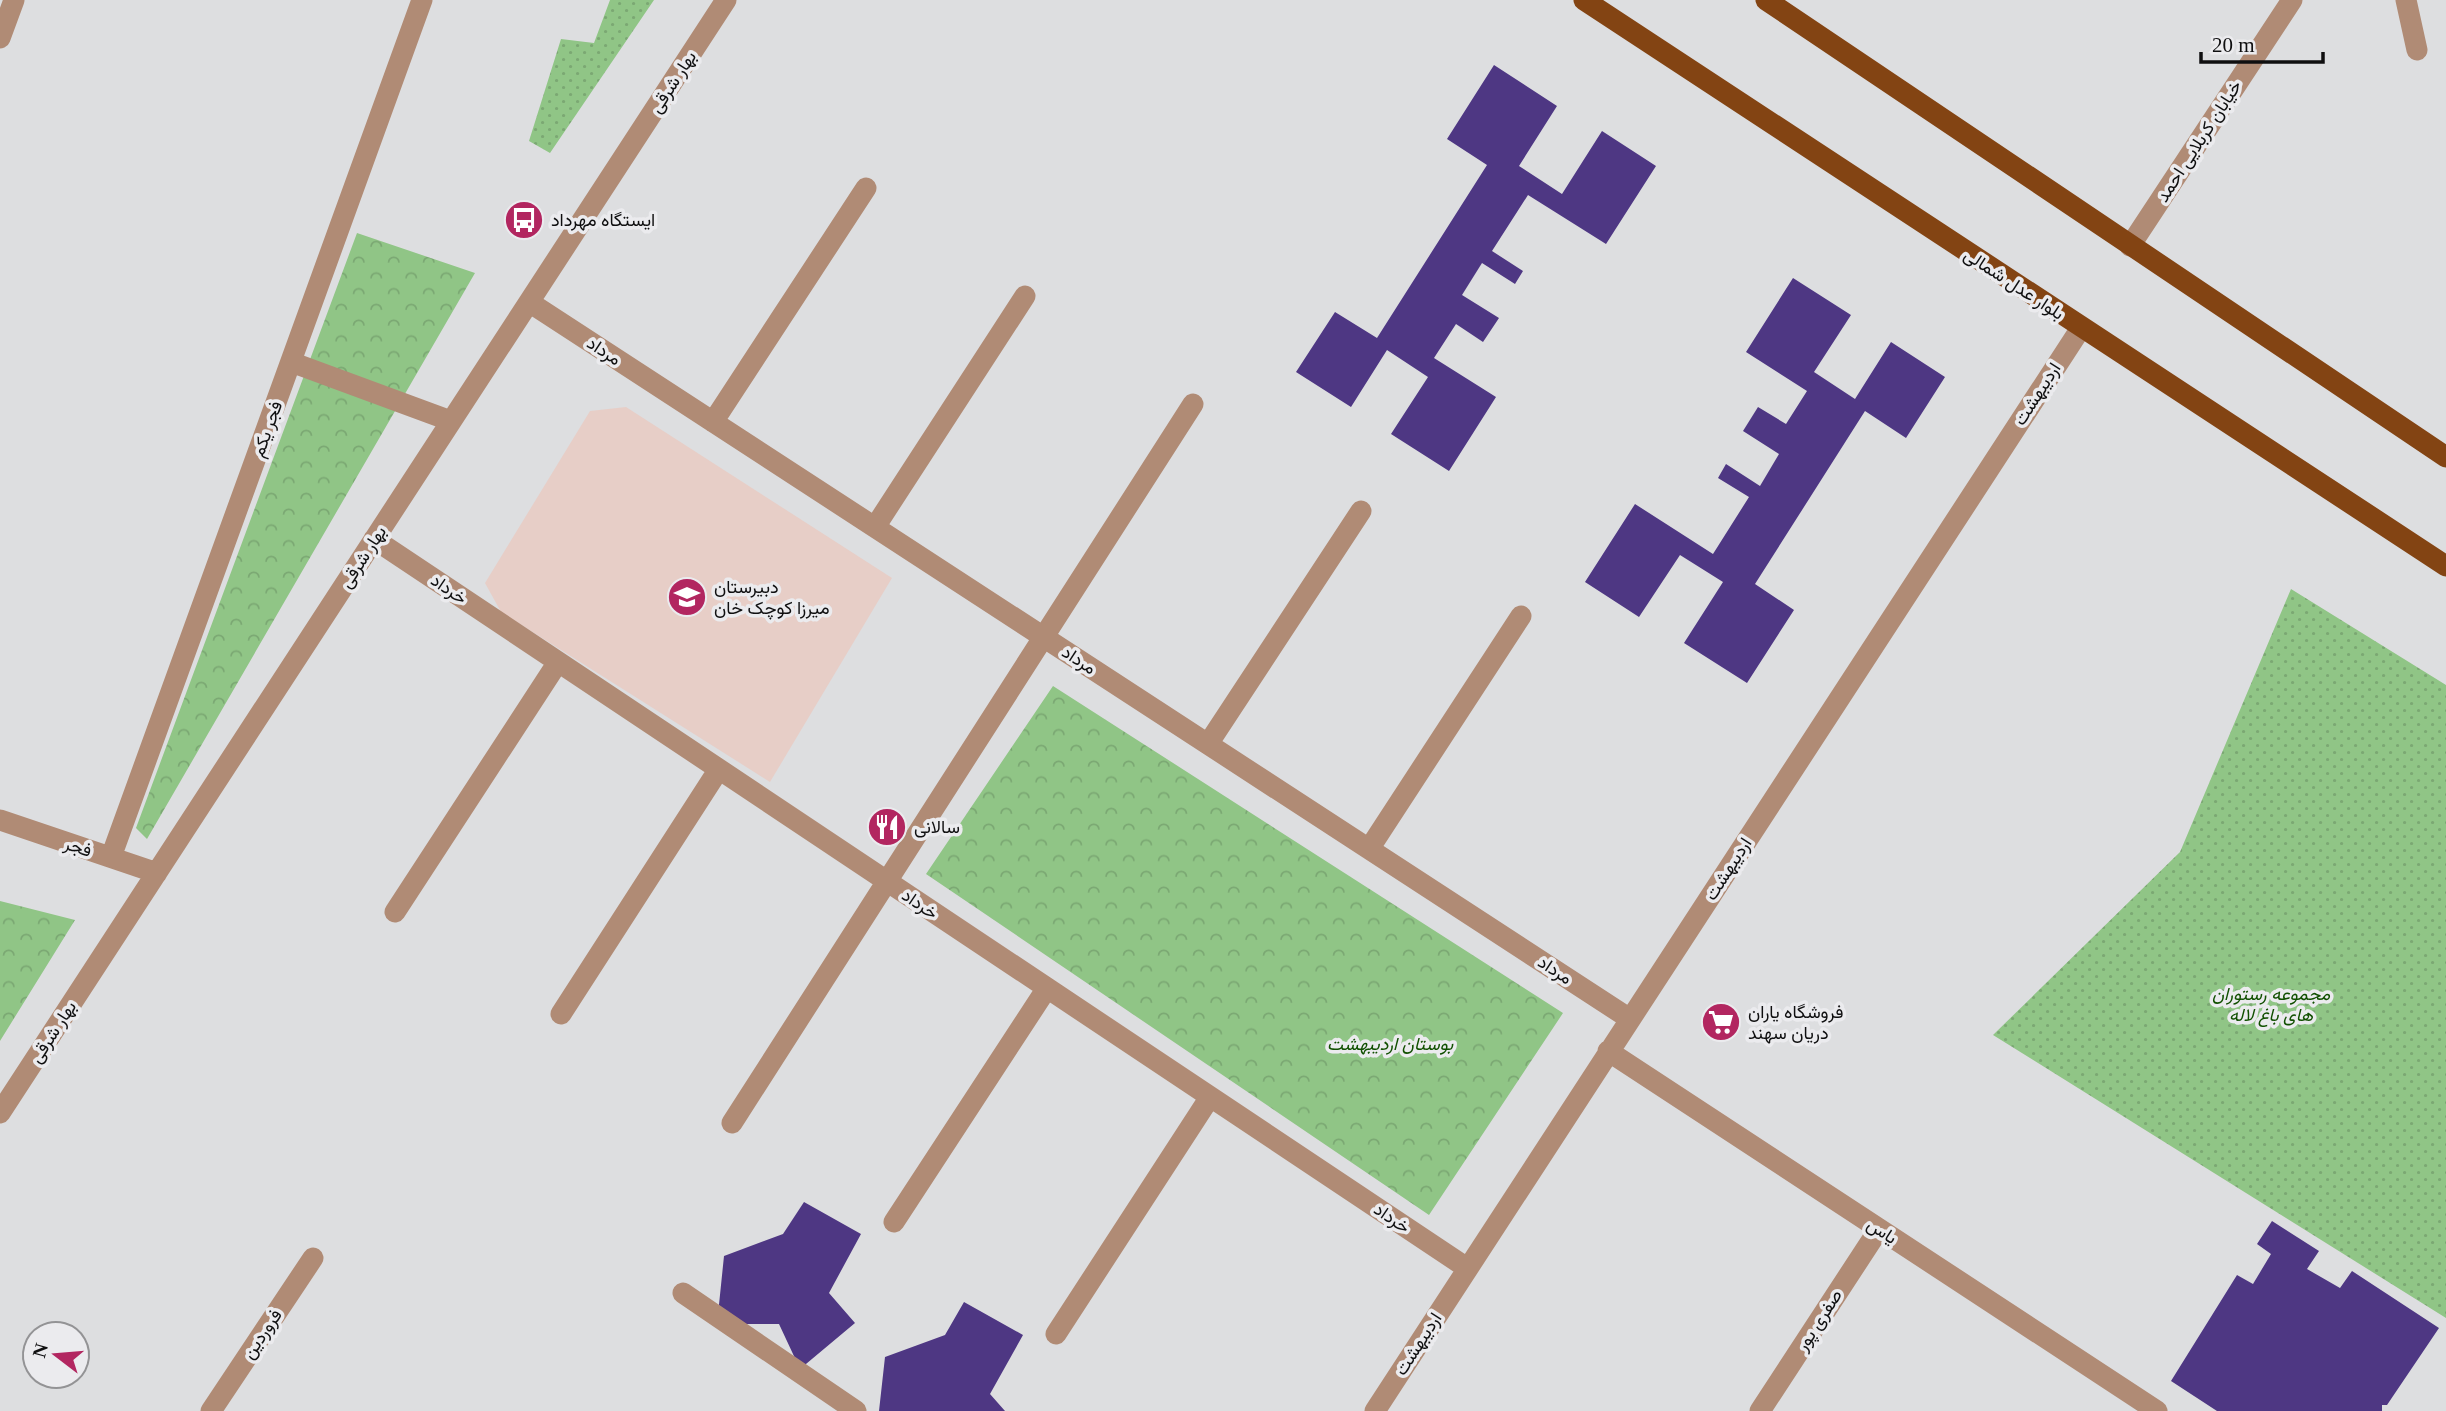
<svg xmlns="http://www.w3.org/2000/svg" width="2446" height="1411" viewBox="0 0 2446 1411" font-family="'Times New Roman',Vazirmatn,serif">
<defs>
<pattern id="grass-dots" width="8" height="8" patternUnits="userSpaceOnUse" patternTransform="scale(1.75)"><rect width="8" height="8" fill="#90c586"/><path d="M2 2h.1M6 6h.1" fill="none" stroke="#7ba873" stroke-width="1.8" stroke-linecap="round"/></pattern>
<pattern id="forest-crowns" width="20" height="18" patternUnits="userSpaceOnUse" patternTransform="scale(1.75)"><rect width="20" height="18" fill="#90c586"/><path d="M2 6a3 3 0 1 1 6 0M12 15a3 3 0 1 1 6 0" fill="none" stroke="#7ba873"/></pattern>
</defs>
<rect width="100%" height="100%" fill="#dddee0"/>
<!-- education -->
<path fill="#e7cec7" d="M626 407 892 578 770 782 501 612 485 583 590 411Z"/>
<!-- grass -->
<path fill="url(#grass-dots)" d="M610 0H654L550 153 529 141 561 39 594 43Z
M2291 589 2446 685V1318L1993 1035 2180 852Z"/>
<!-- forest -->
<path fill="url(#forest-crowns)" d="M357 233 475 273 147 839 136 828Z
M1053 686 1563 1013 1429 1215 926 874Z
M0 901 75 920 0 1041Z"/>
<!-- building -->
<path fill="#4e3783" d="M1494 65 1557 106 1519 166 1562 194 1602 131 1656 166 1606 244 1528 195 1492 251 1523 271 1515 284 1482 263 1462 295 1499 318 1483 342 1456 324 1434 358 1496 397 1449 471 1391 434 1428 377 1387 350 1351 407 1296 372 1335 312 1377 338 1487 165 1447 139Z
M1793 278 1851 315 1814 372 1855 399 1891 342 1945 377 1906 438 1865 411 1755 584 1794 610 1747 683 1684 643 1723 582 1680 555 1639 617 1585 582 1635 504 1713 554 1749 497 1718 478 1726 464 1760 486 1779 454 1743 431 1758 407 1786 424 1807 391 1746 352Z
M804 1202 861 1234 829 1293 855 1323 800 1369 779 1324H717L724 1256 783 1234Z
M2272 1221 2319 1251 2307 1269 2340 1288 2352 1271 2439 1328 2387 1405H2382V1411H2217L2171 1381 2237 1275 2253 1284 2271 1254 2257 1244Z
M964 1302 1023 1335 990 1394 1005 1411H879L885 1357 945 1335Z"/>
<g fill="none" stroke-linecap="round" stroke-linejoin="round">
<!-- minor -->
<path stroke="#b08b75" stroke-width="21" d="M2406 0 2417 50
M0 38 14 0
M2130 246 2292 0
M529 302 1630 1019
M291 362 451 421
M713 422 866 188
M875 527 1025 296
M374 539 1467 1268
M1208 744 1361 511
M0 820 157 873
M1369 849 1521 616
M111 857 422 0
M395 912 558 662
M561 1014 719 769
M1608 1051 2157 1411
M0 1113 726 0
M732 1123 1193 404
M894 1222 1047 988
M683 1293 856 1411
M1056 1334 1210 1097
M211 1411 313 1258
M1375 1411 2081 328
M1760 1411 1879 1229"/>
<!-- major -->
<path stroke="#834413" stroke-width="21" d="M1584 0 2446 566
M1766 0 2446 457"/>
</g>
<!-- icons -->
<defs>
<g id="bus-disc" transform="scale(2.0125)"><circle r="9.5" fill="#b22660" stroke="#ebebee"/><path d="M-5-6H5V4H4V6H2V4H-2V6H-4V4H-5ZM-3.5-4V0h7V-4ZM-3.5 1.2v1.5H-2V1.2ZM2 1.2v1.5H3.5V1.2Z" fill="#fff"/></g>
<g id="school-disc" transform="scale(2.0125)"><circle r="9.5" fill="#b22660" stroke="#ebebee"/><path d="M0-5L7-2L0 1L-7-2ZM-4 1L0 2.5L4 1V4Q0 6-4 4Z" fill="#fff"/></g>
<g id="restaurant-disc" transform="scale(2.0125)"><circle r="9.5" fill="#b22660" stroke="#ebebee"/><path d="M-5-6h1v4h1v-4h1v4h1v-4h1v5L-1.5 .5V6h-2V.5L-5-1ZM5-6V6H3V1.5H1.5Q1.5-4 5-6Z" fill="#fff"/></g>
<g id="supermarket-disc" transform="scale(2.0125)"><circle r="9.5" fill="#b22660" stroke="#ebebee"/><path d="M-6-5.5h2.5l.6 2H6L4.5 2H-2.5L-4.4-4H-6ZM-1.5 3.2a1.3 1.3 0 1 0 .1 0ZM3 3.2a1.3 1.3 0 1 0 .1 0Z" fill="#fff"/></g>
</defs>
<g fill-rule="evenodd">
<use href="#bus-disc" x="524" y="220"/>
<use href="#school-disc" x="687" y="597"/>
<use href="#restaurant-disc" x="887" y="827"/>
<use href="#supermarket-disc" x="1721" y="1022"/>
</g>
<g text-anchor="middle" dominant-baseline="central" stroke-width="7" stroke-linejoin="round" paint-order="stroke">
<!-- street labels -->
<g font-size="18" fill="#0f0f10" stroke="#ebebee">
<text transform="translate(673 82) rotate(-57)">بهار شرقی</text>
<text transform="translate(2199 141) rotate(-57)">خیابان کربلایی احمد</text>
<text transform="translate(2014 284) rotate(33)">بلوار عدل شمالی</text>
<text transform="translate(604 351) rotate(33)">مرداد</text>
<text transform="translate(2037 394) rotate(-57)">اردیبهشت</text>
<text transform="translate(267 429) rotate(-70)">فجر یکم</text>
<text transform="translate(363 557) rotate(-57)">بهار شرقی</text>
<text transform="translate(449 589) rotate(34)">خرداد</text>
<text transform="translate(1079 660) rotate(33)">مرداد</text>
<text transform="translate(78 847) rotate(18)">فجر</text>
<text transform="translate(1728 869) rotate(-57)">اردیبهشت</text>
<text transform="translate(920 904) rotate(34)">خرداد</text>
<text transform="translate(1555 970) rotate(33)">مرداد</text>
<text transform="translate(53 1032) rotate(-57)">بهار شرقی</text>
<text transform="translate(1392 1218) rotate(34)">خرداد</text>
<text transform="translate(1882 1231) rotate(33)">یاس</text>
<text transform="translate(1819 1320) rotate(-57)">صفری پور</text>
<text transform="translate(262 1334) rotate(-56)">فروردین</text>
<text transform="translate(1418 1344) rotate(-57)">اردیبهشت</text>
</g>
<!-- poi labels -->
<g font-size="18" fill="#0f0f10" stroke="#ebebee" text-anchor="start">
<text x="551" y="220">ایستگاه مهرداد</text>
<text x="714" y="587">دبیرستان<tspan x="714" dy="21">میرزا کوچک خان</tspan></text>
<text x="914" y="827">سالانی</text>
<text x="1748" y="1012">فروشگاه یاران<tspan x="1748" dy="21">دریان سهند</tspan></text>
</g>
<!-- park labels -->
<g font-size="18" font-style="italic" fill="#115000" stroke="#ebebee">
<text x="2271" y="994">مجموعه رستوران<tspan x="2271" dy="21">های باغ لاله</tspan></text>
<text x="1390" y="1044">بوستان اردیبهشت</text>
</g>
</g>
<!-- north arrow -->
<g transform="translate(56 1355) rotate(286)"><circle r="33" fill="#ebebee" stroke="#939395" stroke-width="2"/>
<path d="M0-5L12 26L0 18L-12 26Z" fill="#b22660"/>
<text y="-10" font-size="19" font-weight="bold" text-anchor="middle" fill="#0f0f10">N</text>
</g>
<!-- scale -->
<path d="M2201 52v10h122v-10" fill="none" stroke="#0f0f10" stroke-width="3.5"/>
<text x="2212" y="52" font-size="21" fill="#0f0f10" stroke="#ebebee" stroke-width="5" paint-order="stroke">20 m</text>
</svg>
